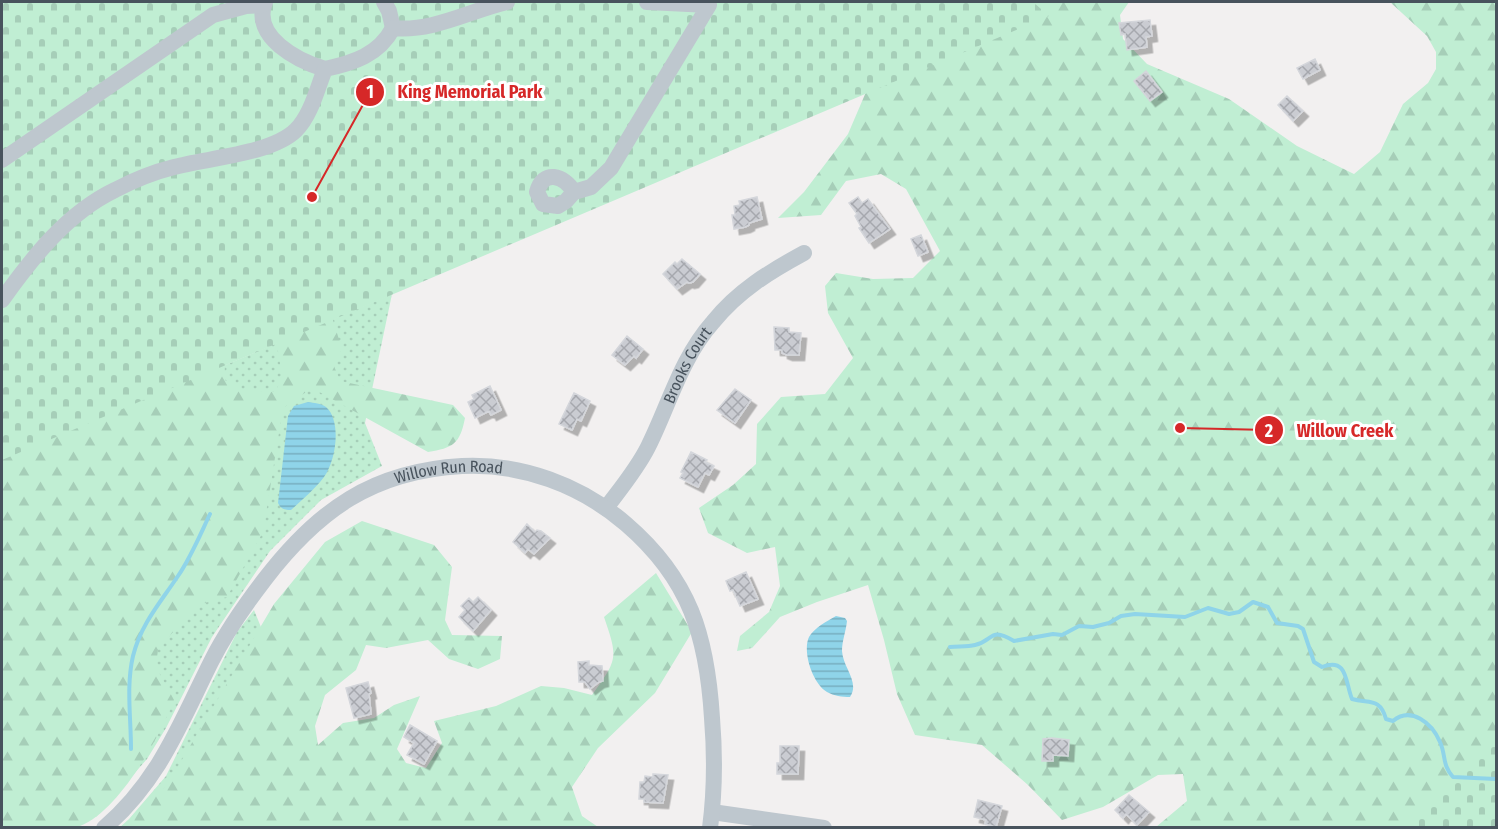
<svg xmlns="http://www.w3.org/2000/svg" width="1498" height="829" viewBox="0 0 1498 829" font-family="'Fira Sans Condensed',sans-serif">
<defs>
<pattern id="green-dots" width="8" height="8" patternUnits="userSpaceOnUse" patternTransform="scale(1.5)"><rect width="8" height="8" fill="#c0eed3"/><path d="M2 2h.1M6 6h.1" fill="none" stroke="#a6ceb8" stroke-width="1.8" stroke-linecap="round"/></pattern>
<pattern id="forest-firs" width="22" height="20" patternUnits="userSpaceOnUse" patternTransform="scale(1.5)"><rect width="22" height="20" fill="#c0eed3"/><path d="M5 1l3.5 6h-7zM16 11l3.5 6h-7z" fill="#a6ceb8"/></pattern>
<pattern id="cemetery-stones" width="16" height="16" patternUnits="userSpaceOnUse" patternTransform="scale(1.5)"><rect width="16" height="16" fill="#c0eed3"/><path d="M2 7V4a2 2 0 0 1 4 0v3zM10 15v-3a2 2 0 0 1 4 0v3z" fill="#a6ceb8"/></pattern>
<pattern id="water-rules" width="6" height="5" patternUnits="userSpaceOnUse" patternTransform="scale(1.5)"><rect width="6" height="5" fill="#8fd4e9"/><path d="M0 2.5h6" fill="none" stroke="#77afc0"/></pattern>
<pattern id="building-cross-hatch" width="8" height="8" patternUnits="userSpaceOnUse" patternTransform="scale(1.5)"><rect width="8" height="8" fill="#caccd2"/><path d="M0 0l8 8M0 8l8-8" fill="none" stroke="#a6a8ae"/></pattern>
<filter id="shadow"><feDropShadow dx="5.5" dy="5.5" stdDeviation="0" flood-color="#0004"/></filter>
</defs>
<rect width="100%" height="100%" fill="#f2f0f0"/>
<!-- green -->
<path fill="url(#green-dots)" d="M392 294 365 423 382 466 321 500 270 551 212 637 166 728 147 759 96 817 63 768 2 460Z
M254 610 276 664 237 827 119 828 129 819 166 776 237 632Z"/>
<!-- forest -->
<path fill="url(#forest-firs)" d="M1025 2H1129L1120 15 1123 39 1147 64 1229 99 1297 146 1354 174 1380 152 1403 104 1428 83 1436 69V52L1427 36 1390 2H1496V827H1156L1187 801 1183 774 1158 775 1103 807 1062 820 1028 785 982 745 915 735 897 694 884 640 868 585 817 602 780 617 752 648 737 651 740 636 769 612 780 586 775 547 747 553 708 533 699 508 733 485 756 464 757 424 781 397 825 394 853 358 828 313 825 286 836 273 873 279 913 278 940 251 906 189 881 174 846 181 821 215 778 218 804 192 848 134 866 92Z
M331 314 342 349 334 366 340 381 453 405 465 418C460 444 453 448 428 452L312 388 283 408 263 532 227 597 197 605 158 649 156 667 174 700C159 738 119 811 80 826 68 829 17 827 2 827V445L224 321 225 380 241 390 276 392 282 375 273 322Z
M362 521 434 545 452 567 445 620 452 635 502 636 500 659 478 669 449 659 428 640 386 648 366 645 356 670 325 695 315 726 318 745 343 723 374 718 394 705 420 696 397 749 406 763 426 768 442 743 434 721 496 706 541 686 564 688 592 695C618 659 618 658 604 617L656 573 692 632 655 693 598 748 572 787 582 816 598 827 121 828 167 785 274 604 325 542Z"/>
<!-- cemetery -->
<path fill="url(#cemetery-stones)" d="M2 2H1033L1049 16 2 460Z
M1496 740V827H1405Z"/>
<!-- water -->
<path fill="url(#water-rules)" d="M308 402C314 403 321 403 326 407 342 421 336 461 324 477 315 489 302 500 291 510 284 510 281 509 278 503L288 416 294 406Z
M836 616 845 618 847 621C846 631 842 641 842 651 843 668 860 682 850 697 842 697 834 696 827 692 813 684 802 652 809 637 814 628 827 621 836 616Z"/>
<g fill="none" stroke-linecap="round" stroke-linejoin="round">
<!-- stream -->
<path stroke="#8fd4e9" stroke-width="4" d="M950 647C958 646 967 647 975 645 994 641 989 626 1014 641L1053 634 1062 635 1079 626 1093 627 1109 623 1121 616 1135 614 1185 617 1208 608 1229 614 1239 612 1253 602 1268 607 1277 623 1298 626 1303 629 1314 662 1322 667C1348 657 1345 682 1352 699 1369 704 1380 697 1386 719L1393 721C1411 706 1432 723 1440 742 1446 755 1442 765 1453 777L1496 779
M131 749C131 718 126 686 133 656 141 624 160 603 178 576 191 557 200 535 210 514"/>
</g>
<!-- building -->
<path fill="url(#building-cross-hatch)" stroke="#d4d6db" stroke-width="1.5" filter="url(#shadow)" d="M1150 20 1152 36 1146 37 1147 47 1127 50 1125 34 1121 35 1119 23Z
M1315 59 1320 70 1303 79 1297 68Z
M1146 71 1162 92 1150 101 1134 81Z
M1287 96 1303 111 1293 121 1278 105Z
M757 197 762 219 749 223V225L745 227 734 229 732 215H735L734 206 740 205 739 201Z
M858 197 862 203 868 199 890 229 869 243 859 228 861 227 855 216 857 214 849 203Z
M921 235 928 252 918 256 911 239Z
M682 259 700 274 693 282 689 283 687 282 677 289 663 274 675 262 677 264Z
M774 327 789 328V332L801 333 799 355H787L782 353V350H775Z
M627 336 643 349 636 358 634 356 625 365 612 355Z
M490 386 501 410 491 415 489 411 475 418 468 402 474 399 472 395Z
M735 389 751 400 735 423 717 410Z
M574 393 590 401 581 421 577 419 572 430 559 424Z
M691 452 707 460 705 462 714 466 709 475 705 473 698 487 680 478 683 473 681 472Z
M527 524 535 532 537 530 541 531 550 538 534 554 528 549 525 553 513 542Z
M746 572 758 599 740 606 733 590 730 591 726 581Z
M478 597 491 610 473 631 459 617 465 610 461 606 469 598 473 602Z
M589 661V665L602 666 603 681 599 682 590 689 585 682H579L578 662Z
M368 682 371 693 369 694 371 714 354 718 346 688Z
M410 725 437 741 424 764 407 755 414 743 404 737Z
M1052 738 1069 740 1068 756 1053 755V761H1042L1043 739Z
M780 746H799L798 774H777V763H780Z
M653 774 668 775 663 803 644 802V799H639L640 782H644L645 776 653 777Z
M1129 795 1149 812 1137 825 1126 814 1123 818 1115 810Z
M978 800 1002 806 996 827 985 824 986 820 974 817Z"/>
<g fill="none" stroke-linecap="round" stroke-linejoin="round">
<!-- minor -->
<g stroke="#bec7ce" stroke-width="16">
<path d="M265 2C251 37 298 61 325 69"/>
<path d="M384 2 389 11 393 28C433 32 469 11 507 2"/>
<path d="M2 160 213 15 246 6 263 5"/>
<path d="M574 192C564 175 543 169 537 192L543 204 558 206 566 201 574 192 591 187 611 168 709 5 647 2"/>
<path d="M2 300C32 258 67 213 115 190 134 180 154 172 174 167 207 158 272 154 296 130 311 115 317 89 325 69 353 63 379 55 393 28"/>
<path id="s1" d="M606 508C621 488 637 469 648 447 669 405 681 358 713 322 738 291 769 272 804 253"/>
<path d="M712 812 824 828"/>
<path id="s2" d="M104 828C159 781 180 724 211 662 226 632 245 605 265 579 318 510 373 471 462 466 521 463 581 485 626 524 690 579 707 636 712 718 715 755 715 790 710 828"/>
</g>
</g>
<g text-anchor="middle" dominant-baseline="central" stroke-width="6" stroke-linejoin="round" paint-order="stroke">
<!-- street labels -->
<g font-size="16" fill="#48535d" stroke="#fff">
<text stroke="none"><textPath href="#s1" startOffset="165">Brooks Court</textPath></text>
<text stroke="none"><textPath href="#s2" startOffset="520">Willow Run Road</textPath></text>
</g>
</g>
<!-- callouts -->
<path fill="none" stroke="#d62828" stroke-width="2" d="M312 197L370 92M1180 428L1269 430"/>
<g fill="#d62828" stroke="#fff" stroke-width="2">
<circle cx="312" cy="197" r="6"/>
<circle cx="1180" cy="428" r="6"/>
<circle cx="370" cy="92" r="15"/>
<circle cx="1269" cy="430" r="15"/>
</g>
<g font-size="18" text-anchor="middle" font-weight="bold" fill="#fff">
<text x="370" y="98">1</text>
<text x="1269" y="437">2</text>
</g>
<g font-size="18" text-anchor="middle" font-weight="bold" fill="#d62828" stroke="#fff" stroke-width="6" stroke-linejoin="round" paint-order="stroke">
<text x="470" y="98">King Memorial Park</text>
<text x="1345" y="437">Willow Creek</text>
</g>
<!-- border -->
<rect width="1498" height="829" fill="none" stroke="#48535d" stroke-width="6"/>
</svg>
